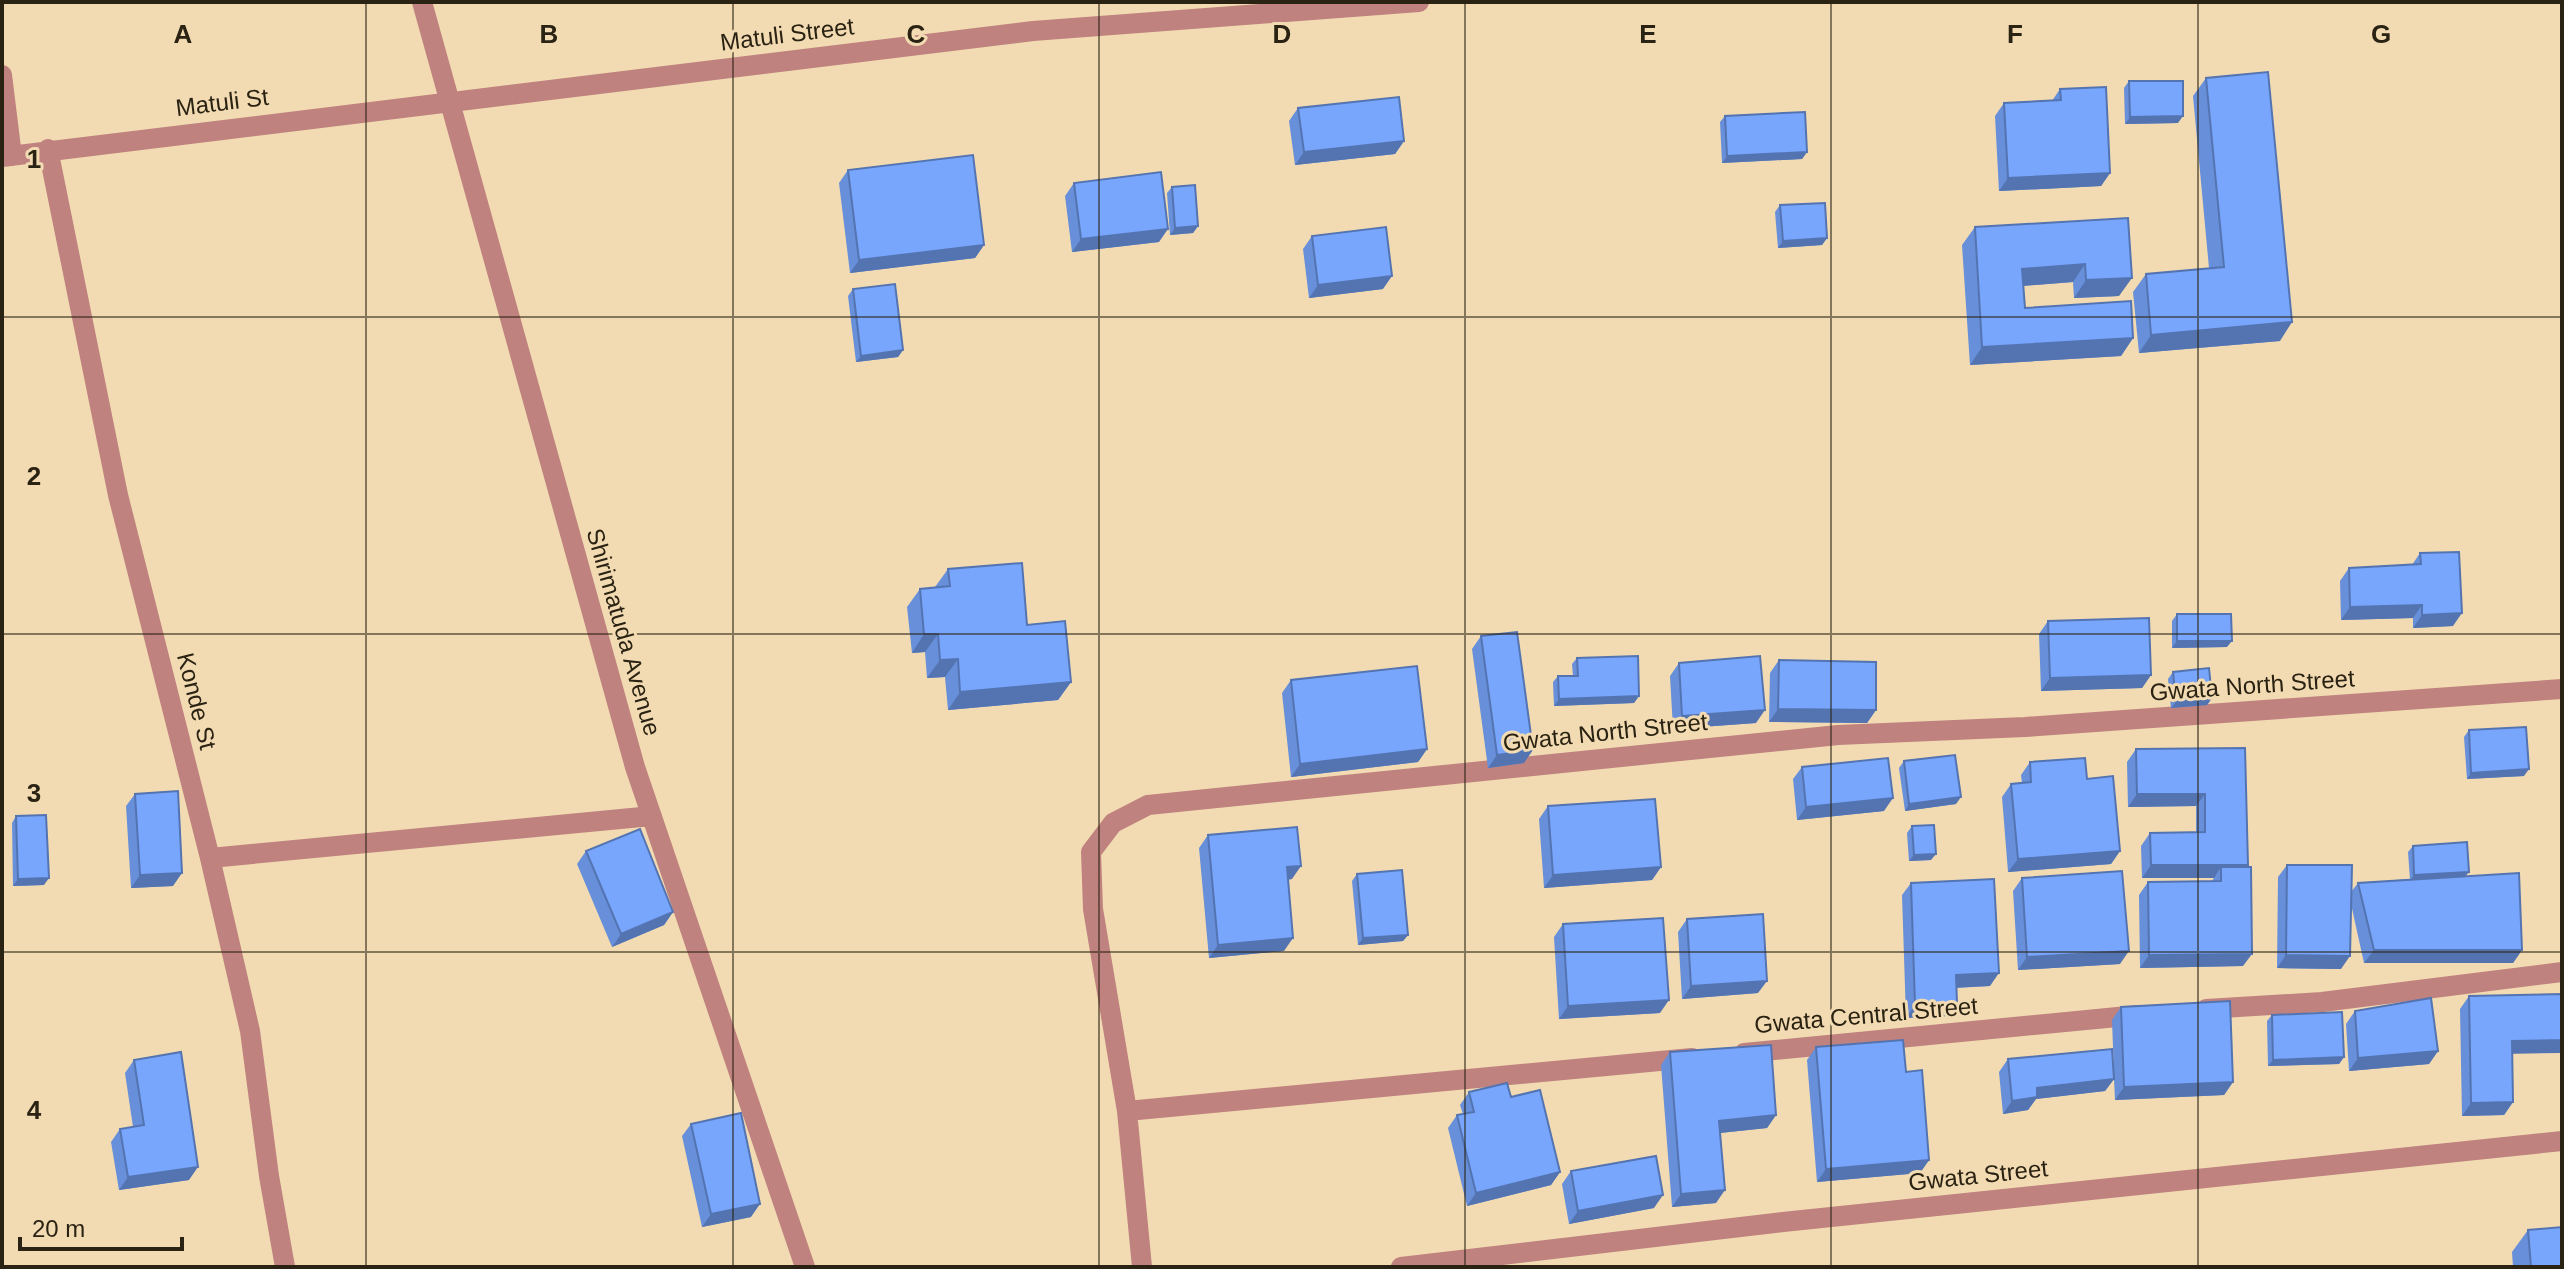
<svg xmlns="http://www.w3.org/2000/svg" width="2564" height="1269" viewBox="0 0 2564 1269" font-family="Arial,sans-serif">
<rect width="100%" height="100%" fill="#f2dbb2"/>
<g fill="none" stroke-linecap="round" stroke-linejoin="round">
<!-- street -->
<path stroke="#bf827f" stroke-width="20" d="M422 2 635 767 805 1267
M2 75 12 156
M48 149 118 495 210 858 250 1031 269 1176 285 1267
M2 157 1033 31 1419 2
M210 858 652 816
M2206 1009 2322 1002 2562 972
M1744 1053 2138 1015
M1127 1111 1692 1058
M1142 1267 1127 1111 1093 909 1091 852 1113 823 1148 805 1838 735 2025 727 2562 689
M1401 1267 1783 1222 2562 1141"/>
</g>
<!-- wall -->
<path fill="#678fda" d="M2206 78 2280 341 2139 353 2133 292 2146 274 2209 268 2193 96Z
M2129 81 2178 123 2125 124 2124 88Z
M2060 89 2110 173 2101 186 1999 191 1995 116 2004 103 2052 101Z
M1298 108 1404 141 1395 154 1295 165 1289 121Z
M1725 116 1807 152 1802 159 1722 163 1720 122Z
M848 170 984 245 975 258 850 273 839 183Z
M1074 183 1159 242 1072 252 1065 196Z
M1172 187 1198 226 1193 233 1170 235 1167 193Z
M1780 205 1827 238 1822 245 1778 248 1775 212Z
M2128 218 2119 296 2074 298 2073 282 2023 286 2025 308 2133 338 2121 356 1970 365 1962 245 1975 227Z
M1312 236 1383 289 1309 298 1303 249Z
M853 289 903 350 898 357 856 362 848 296Z
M2420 553 2453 626 2413 628V618L2341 620 2340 581 2349 568 2412 565Z
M948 569 1027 625 1071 682 1058 700 948 710 945 677 927 678 925 652 912 653 907 607 920 589 935 587Z
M2177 614 2227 647 2172 648V621Z
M2048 621 2151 675 2142 688 2041 691 2039 634Z
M1481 636 1524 763 1488 768 1472 649Z
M1577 658 1639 696 1634 703 1554 706 1553 682 1558 676H1573L1572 664Z
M1779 660 1876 710 1867 723 1769 722 1770 673Z
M1679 663 1756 723 1673 729 1670 676Z
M2173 672 2212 698 2207 705 2171 708 2168 679Z
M1291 680 1427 749 1418 762 1291 777 1282 693Z
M2469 730 2524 776 2467 779 2464 737Z
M2245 748 2248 865 2246 867 2243 966 2140 968 2139 895 2148 882 2212 881 2214 878H2142L2141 846 2150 833 2196 832V806L2128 807 2127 762 2136 749Z
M1904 761 1956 804 1905 811 1899 768Z
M2030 762 2087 779 2120 851 2111 864 2008 872 2002 797 2011 784 2022 783 2021 775Z
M1802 767 1884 811 1797 820 1793 779Z
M135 794 173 886 131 888 126 806Z
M1548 806 1661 867 1652 880 1544 888 1539 819Z
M16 816 44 885 13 886 12 823Z
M1912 826 1931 860 1909 861 1907 833Z
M1208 835 1292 879 1288 880 1284 951 1209 958 1199 848Z
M2413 846 2466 876 2522 950 2513 963H2364L2351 904 2341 969 2277 968 2278 877 2287 865 2351 892 2358 883 2410 879 2408 852Z
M586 851 673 912 664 925 612 947 577 864Z
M1357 874 1408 935 1403 941 1358 945 1352 881Z
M2022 878 2120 964 2018 970 2013 891Z
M1911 883 1990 986 1956 988 1948 1016 1906 1018 1902 895Z
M1687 919 1758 993 1682 999 1678 932Z
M1563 924 1660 1013 1559 1019 1554 937Z
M2469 996 2512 1054 2513 1102 2504 1115 2462 1116 2460 1009Z
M2121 1007 2233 1082 2224 1095 2115 1100 2114 1079 2105 1091 2036 1099 2028 1110 2003 1114 1999 1072 2008 1059 2114 1075 2112 1020Z
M2355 1011 2438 1051 2429 1064 2349 1071 2346 1024Z
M2272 1015 2344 1057 2339 1064 2268 1066 2267 1021Z
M1816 1047 1906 1072 1929 1160 1920 1173 1817 1182 1807 1060Z
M1670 1052 1776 1115 1767 1128 1720 1133 1716 1203 1672 1207 1661 1065Z
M134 1060 189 1180 119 1190 111 1142 120 1129 133 1127 125 1073Z
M1469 1092 1511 1097 1560 1172 1551 1185 1467 1206 1448 1128 1457 1115 1463 1114 1460 1105Z
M691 1124 751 1217 702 1227 682 1136Z
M1571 1171 1654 1208 1569 1224 1562 1184Z
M2528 1230 2562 1267H2513L2512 1252Z"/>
<!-- shaded-wall -->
<path fill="#5474b1" d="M2183 116 2178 123 2125 124 2130 117Z
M1404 141 1395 154 1295 165 1304 152Z
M1807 152 1802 159 1722 163 1727 156Z
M2110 173 2101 186 1999 191 2008 178Z
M1198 226 1193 233 1170 235 1175 228Z
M1168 229 1159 242 1072 252 1081 239Z
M1827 238 1822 245 1778 248 1783 241Z
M984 245 975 258 850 273 859 260Z
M2085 264 2073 282 2009 287 2022 269Z
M1392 276 1383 289 1309 298 1318 285Z
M2132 278 2119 296 2074 298 2086 280Z
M2292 322 2280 341 2139 353 2151 335Z
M2133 338 2121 356 1970 365 1982 347Z
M903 350 898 357 856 362 861 356Z
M2422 605 2413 618 2341 620 2350 607Z
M2462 613 2453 626 2413 628 2422 615Z
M924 634H938L925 652 912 653Z
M2177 641H2232L2227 647 2172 648Z
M958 659 945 677 927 678 940 660Z
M2151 675 2142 688 2041 691 2050 678Z
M1071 682 1058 700 948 710 960 692Z
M1639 696 1634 703 1554 706 1559 699Z
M2212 698 2207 705 2171 708 2176 702Z
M1778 709 1876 710 1867 723 1769 722Z
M1765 710 1756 723 1673 729 1682 716Z
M1427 749 1418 762 1291 777 1300 764Z
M1533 750 1524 763 1488 768 1497 755Z
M2529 769 2524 776 2467 779 2471 773Z
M2137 794H2205L2196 806 2128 807Z
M1961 797 1956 804 1905 811 1909 804Z
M1893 798 1884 811 1797 820 1806 807Z
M2120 851 2111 864 2008 872 2018 859Z
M1936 854 1931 860 1909 861 1914 855Z
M2151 865H2248L2239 877 2221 867 2214 878H2142Z
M1301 866 1292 879 1278 880 1287 867Z
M1661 867 1652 880 1544 888 1553 875Z
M2469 872 2464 878 2410 882 2414 875Z
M182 873 173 886 131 888 140 875Z
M49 878 44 885 13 886 18 879Z
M673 912 664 925 612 947 621 934Z
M1408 935 1403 941 1358 945 1363 938Z
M1293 938 1284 951 1209 958 1218 945Z
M2374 950H2522L2513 963H2364Z
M2129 951 2120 964 2018 970 2027 957Z
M2252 954 2243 966 2140 968 2149 955Z
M2286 955 2350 956 2341 969 2277 968Z
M1999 973 1990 986 1947 988 1956 975Z
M1767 981 1758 993 1682 999 1691 986Z
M1669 1000 1660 1013 1559 1019 1568 1006Z
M1957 1003 1948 1016 1906 1018 1915 1005Z
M2562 1040V1053L2503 1054 2512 1041Z
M2438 1051 2429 1064 2349 1071 2358 1058Z
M2344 1057 2339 1064 2268 1066 2273 1060Z
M2114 1079 2105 1091 2036 1099 2028 1110 2003 1114 2012 1101 2037 1088Z
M2233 1082 2224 1095 2115 1100 2124 1087Z
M2513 1102 2504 1115 2462 1116 2471 1103Z
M1776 1115 1767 1128 1710 1134 1719 1121Z
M1929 1160 1920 1173 1817 1182 1826 1169Z
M198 1167 189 1180 119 1190 128 1177Z
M1560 1172 1551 1185 1467 1206 1476 1193Z
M1725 1190 1716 1203 1672 1207 1681 1194Z
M1663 1195 1654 1208 1569 1224 1578 1211Z
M760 1204 751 1217 702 1227 711 1214Z"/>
<!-- building -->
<path fill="#78a6fd" stroke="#5474b1" stroke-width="2" d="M2268 72 2292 322 2151 335 2146 274 2224 267 2206 78Z
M2129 81H2183V116L2130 117Z
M2106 87 2110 173 2008 178 2004 103 2061 100 2060 89Z
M1399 97 1404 141 1304 152 1298 108Z
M1805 112 1807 152 1727 156 1725 116Z
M973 155 984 245 859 260 848 170Z
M1161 172 1168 229 1081 239 1074 183Z
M1195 185 1198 226 1175 228 1172 187Z
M1825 203 1827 238 1783 241 1780 205Z
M2128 218 2132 278 2086 280 2085 264 2022 269 2025 308 2131 301 2133 338 1982 347 1975 227Z
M1386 227 1392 276 1318 285 1312 236Z
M895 284 903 350 861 356 853 289Z
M2459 552 2462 613 2422 615V605L2350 607 2349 568 2421 564 2420 553Z
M1022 563 1027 625 1065 621 1071 682 960 692 958 659 940 660 938 634H924L920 589 950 586 948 569Z
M2177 614H2231L2232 641H2177Z
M2149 618 2151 675 2050 678 2048 621Z
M1517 632 1533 750 1497 755 1481 636Z
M1638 656 1639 696 1559 699 1558 676H1578L1577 658Z
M1760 656 1765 710 1682 716 1679 663Z
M1779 660 1876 662V710L1778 709Z
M1417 666 1427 749 1300 764 1291 680Z
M2209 668 2212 698 2176 702 2173 672Z
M2526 727 2529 769 2471 773 2469 730Z
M2245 748 2248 865H2151L2150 833 2205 832V794H2137L2136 749Z
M1955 755 1961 797 1909 804 1904 761Z
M1888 758 1893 798 1806 807 1802 767Z
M2085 758 2087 779 2113 776 2120 851 2018 859 2011 784 2031 782 2030 762Z
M178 791 182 873 140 875 135 794Z
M1655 799 1661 867 1553 875 1548 806Z
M46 815 49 878 18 879 16 816Z
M1934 825 1936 854 1914 855 1912 826Z
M1297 827 1301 866 1287 867 1293 938 1218 945 1208 835Z
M640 829 673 912 621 934 586 851Z
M2467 842 2469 872 2414 875 2413 846Z
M2287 865H2352L2350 956 2286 955Z
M2221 867H2251L2252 954 2149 955 2148 882 2221 881Z
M1402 870 1408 935 1363 938 1357 874Z
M2122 871 2129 951 2027 957 2022 878Z
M2519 873 2522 950H2374L2358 883Z
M1994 879 1999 973 1956 975 1957 1003 1915 1005 1911 883Z
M1763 914 1767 981 1691 986 1687 919Z
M1663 918 1669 1000 1568 1006 1563 924Z
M2562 994V1040L2512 1041 2513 1102 2471 1103 2469 996Z
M2431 998 2438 1051 2358 1058 2355 1011Z
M2230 1001 2233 1082 2124 1087 2121 1007Z
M2342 1012 2344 1057 2273 1060 2272 1015Z
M1903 1040 1906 1072 1922 1070 1929 1160 1826 1169 1816 1047Z
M1771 1045 1776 1115 1719 1121 1725 1190 1681 1194 1670 1052Z
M2112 1049 2114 1079 2037 1088V1097L2012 1101 2008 1059Z
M181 1052 198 1167 128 1177 120 1129 144 1125 134 1060Z
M1507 1083 1511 1097 1540 1090 1560 1172 1476 1193 1457 1115 1474 1112 1469 1092Z
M741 1113 760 1204 711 1214 691 1124Z
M1656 1156 1663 1195 1578 1211 1571 1171Z
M2562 1227V1267H2531L2528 1230Z"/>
<!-- grid -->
<path fill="none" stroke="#2a2212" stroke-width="2" stroke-opacity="0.55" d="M366 2V1267M733 2V1267M1099 2V1267M1465 2V1267M1831 2V1267M2198 2V1267M2 317H2562M2 634H2562M2 952H2562"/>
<g text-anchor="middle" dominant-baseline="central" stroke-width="6" stroke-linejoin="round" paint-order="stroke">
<!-- street labels -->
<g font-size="24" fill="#2a2212" stroke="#f2dbb2">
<text transform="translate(787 34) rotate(-7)">Matuli Street</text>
<text transform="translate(222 102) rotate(-7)">Matuli St</text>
<text transform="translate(624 632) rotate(74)">Shirimatuda Avenue</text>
<text transform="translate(2252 685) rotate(-4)">Gwata North Street</text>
<text transform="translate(197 701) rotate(76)">Konde St</text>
<text transform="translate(1605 732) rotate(-6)">Gwata North Street</text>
<text transform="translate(1866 1015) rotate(-5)">Gwata Central Street</text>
<text transform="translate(1978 1175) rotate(-6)">Gwata Street</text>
</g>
</g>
<g font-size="26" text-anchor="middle" font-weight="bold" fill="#2a2212" stroke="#f2dbb2" stroke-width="6" stroke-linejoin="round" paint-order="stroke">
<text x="183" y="43">A</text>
<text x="549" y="43">B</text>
<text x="916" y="43">C</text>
<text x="1282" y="43">D</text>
<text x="1648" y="43">E</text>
<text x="2015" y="43">F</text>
<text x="2381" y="43">G</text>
<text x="34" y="168">1</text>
<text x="34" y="485">2</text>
<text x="34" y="802">3</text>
<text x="34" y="1119">4</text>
</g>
<!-- border -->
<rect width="2564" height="1269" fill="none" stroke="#2a2212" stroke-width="8"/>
<!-- scale -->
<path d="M20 1237v12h162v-12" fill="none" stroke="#2a2212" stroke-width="4"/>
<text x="32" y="1237" font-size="24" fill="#2a2212" stroke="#f2dbb2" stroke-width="6" paint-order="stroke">20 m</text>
</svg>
